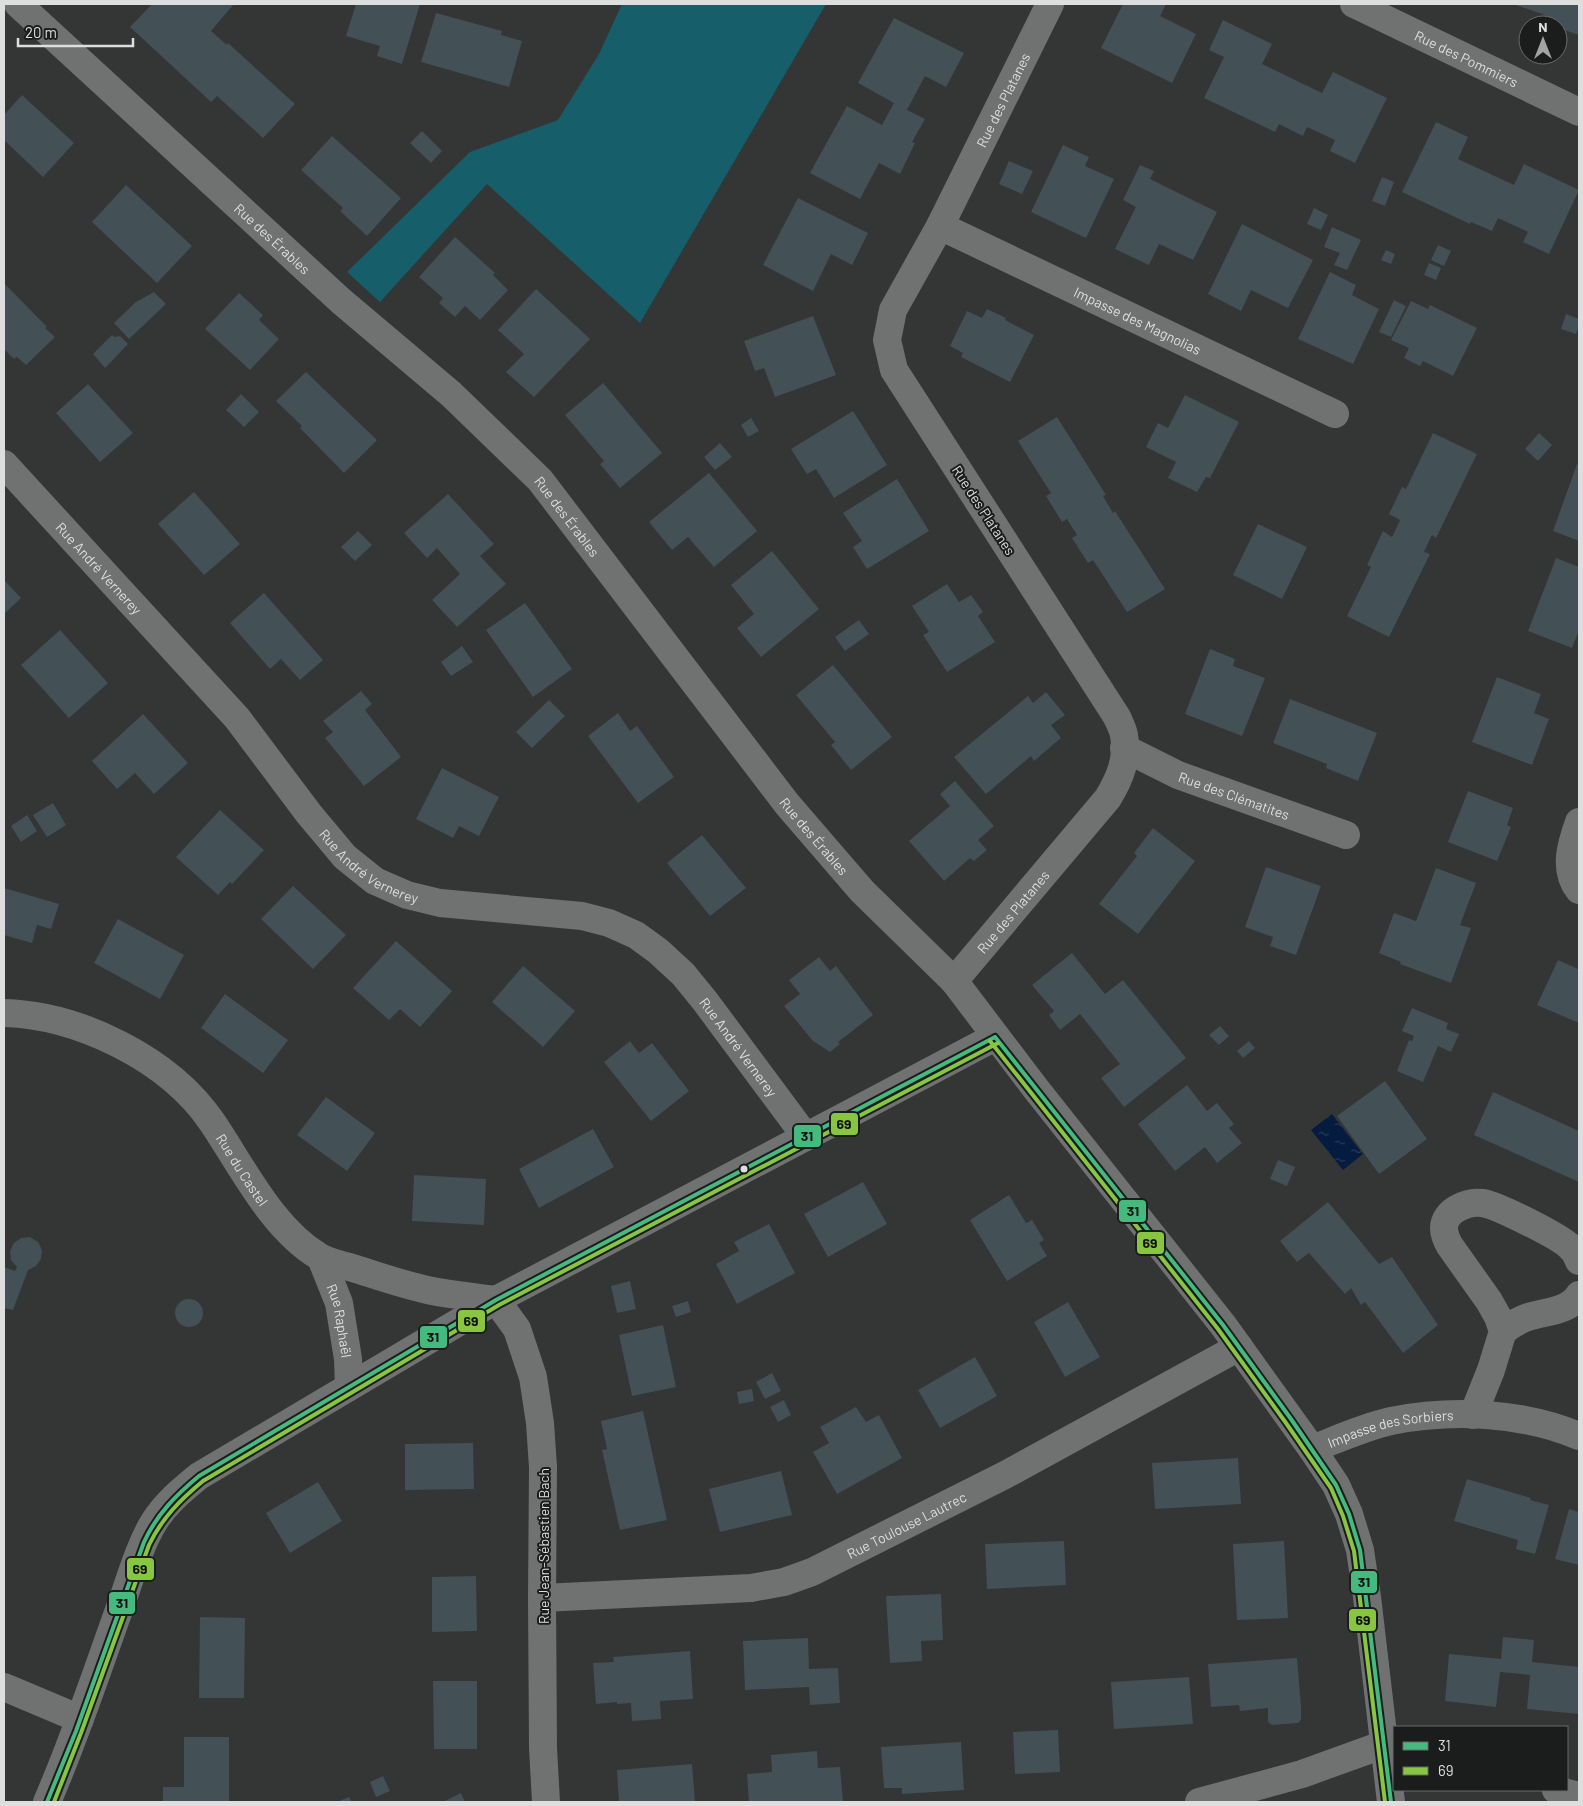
<svg xmlns="http://www.w3.org/2000/svg" width="1583" height="1806" viewBox="0 0 1583 1806" font-family="Barlow,sans-serif">
<defs>
<pattern id="water-ripples" width="26" height="14" patternUnits="userSpaceOnUse" patternTransform="scale(1.25)"><rect width="26" height="14" fill="#051b3f"/><path d="M2 4q2-2 4 0t4 0M15 11q2-2 4 0t4 0" fill="none" stroke="#293c5a"/></pattern>
</defs>
<rect width="100%" height="100%" fill="#343535"/>
<!-- green -->
<path fill="#175e6b" d="M622 4H826L640 323 487 184 380 302 347 272 470 152 558 120 599 54Z"/>
<!-- water -->
<path fill="url(#water-ripples)" d="M1332 1114 1363 1154 1343 1170 1311 1130Z"/>
<!-- building -->
<path fill="#435056" d="M152 4H234L211 31 227 45 228 43 295 104 263 138 217 96 211 102 130 27Z
M356 4H420L402 64 377 56 380 46 346 36Z
M1123 4H1166L1160 16 1196 34 1172 83 1101 48Z
M1513 4H1579V35L1558 28V25H1549L1542 23 1545 15Z
M436 13 502 31 501 35 522 41 509 87 421 62Z
M894 18 964 53 946 87 925 76 907 110 925 119 912 142 915 143 900 174 879 163 860 199 810 173 847 106 882 125 894 103 858 83Z
M1223 20 1272 44 1262 64 1322 93 1333 72 1387 98 1355 163 1330 151 1335 140 1307 127 1303 136 1279 124 1275 132 1204 98 1224 57 1209 50Z
M22 95 74 143 43 177 4 140V115Z
M1436 122 1468 137 1458 159 1514 185 1524 164 1579 190 1549 254 1523 242 1528 232 1498 218 1492 231 1471 222 1470 224 1402 192Z
M422 131 442 151 431 163 410 143Z
M332 136 401 198 367 236 340 211 343 208 301 170Z
M1063 145 1089 157 1085 166 1114 179 1086 238 1031 212Z
M1009 161 1033 171 1022 194 999 184Z
M1140 165 1154 171 1150 179 1217 212 1193 260 1159 244 1149 265 1115 249 1136 207 1123 200Z
M1382 177 1394 182 1385 206 1372 201Z
M126 185 192 246 157 283 92 222Z
M798 198 868 233 852 265 831 254 813 291 763 265Z
M1314 208 1328 215 1321 230 1307 224Z
M1242 224 1313 260 1288 308 1251 290 1241 311 1208 294Z
M1332 227 1361 240 1347 270 1334 265 1340 253 1324 247Z
M455 237 495 273 493 275 508 290 480 320 465 306 455 317 439 303 443 298 419 277Z
M1438 245 1451 251 1444 266 1431 260Z
M1386 250 1395 254 1391 264 1381 260Z
M1429 263 1441 268 1436 280 1424 275Z
M1330 272 1356 285 1352 295 1379 309 1353 364 1298 339Z
M4 283 47 327 45 328 55 337 26 365 17 357 14 359 4 349Z
M536 289 590 339 534 397 506 372 524 354 498 330Z
M154 292 166 304 129 339 114 323 136 302Z
M239 293 263 315 259 320 279 339 250 370 205 329Z
M1394 300 1406 306 1391 337 1379 332Z
M1411 301 1428 309 1430 305 1477 328 1453 376 1423 361 1420 366 1404 358 1409 348 1391 340Z
M987 309 1006 318 1005 320 1034 335 1010 382 961 357 963 353 950 346 967 311 982 318Z
M1566 314 1579 319V326L1576 334 1561 329Z
M813 316 836 375 775 397 764 368 755 371 744 341Z
M112 335 114 337 120 336 128 344 105 368 93 354Z
M306 372 377 440 344 473 300 428 302 426 276 401Z
M603 383 662 453 620 488 600 464 604 461 565 415Z
M88 384 133 433 100 462 56 413Z
M241 394 259 412 244 427 226 410Z
M1185 395 1239 422 1210 478 1206 477 1197 492 1168 478 1176 462 1146 447 1158 423 1168 428Z
M853 411 887 465 834 498 816 469 807 474 791 449Z
M1057 417 1106 495 1103 496 1113 513 1115 511 1165 589 1127 612 1093 560 1088 563 1072 538 1077 535 1067 519 1062 522 1046 496 1051 493 1018 441Z
M751 418 759 431 748 437 741 425Z
M1433 433 1477 454 1436 538 1432 535 1424 552 1430 554 1389 637 1347 616 1371 567 1367 565 1383 531 1392 537 1400 520 1389 514 1402 487 1406 489Z
M1539 433 1552 445 1538 461 1525 449Z
M720 443 732 457 715 470 704 457Z
M1577 464 1579 465V541L1553 531Z
M709 473 757 531 714 567 688 537 672 550 649 522Z
M897 479 929 531 867 569 853 547 862 541 843 513Z
M194 492 240 544 204 575 158 524Z
M448 494 494 544 480 556 506 584 457 627 432 600 460 574 437 548 427 558 404 533Z
M1258 524 1307 547 1282 599 1233 575Z
M358 531 372 545 355 561 341 547Z
M772 551 819 609 761 657 737 628 754 614 731 585Z
M1556 558 1579 567V630L1572 648 1528 631Z
M4 580 21 598 4 614Z
M947 584 959 602 971 595 983 612 978 616 995 642 947 672 923 635 929 632 912 606Z
M264 593 323 660 300 680 281 659 270 669 230 623Z
M525 603 572 669 533 697 486 630Z
M859 620 869 634 845 651 835 637Z
M60 630 108 683 69 718 21 665Z
M462 646 473 662 451 676 441 662Z
M1210 649 1235 659 1233 666 1265 678 1242 736 1185 714Z
M833 665 892 737 851 770 831 745 835 742 796 695Z
M1497 677 1541 694 1534 713 1549 719 1532 765 1472 742Z
M361 691 372 704 365 710 401 757 364 786 325 738 333 732 323 721Z
M1046 692 1065 715 1051 725 1061 738 1034 761 1031 756 986 794 954 757 1028 696 1033 703Z
M1290 699 1377 733 1358 781 1326 768 1327 764 1273 743Z
M549 700 565 716 532 748 516 732Z
M618 713 630 731 637 726 674 777 638 803 588 736Z
M143 714 188 763 154 794 135 773 117 789 92 761Z
M442 768 499 797 479 836 459 826 453 838 416 819Z
M955 781 994 826 978 840 987 850 974 861 970 858 944 881 909 841 950 806 940 794Z
M1468 791 1513 808 1507 825 1511 827 1497 861 1448 842Z
M53 803 66 825 47 837 33 815Z
M220 810 264 850 232 884 230 882 218 895 176 857Z
M27 815 37 831 21 842 11 826Z
M1153 828 1195 861 1138 934 1099 904 1137 856 1134 853Z
M702 835 746 888 710 916 667 863Z
M1266 867 1321 886 1296 955 1270 946 1273 937 1245 927Z
M1436 868 1476 883 1460 925 1471 928 1451 983 1400 964 1401 962 1379 953 1394 913 1416 921Z
M293 886 346 935 313 969 261 919Z
M4 888 59 904 51 929 37 925 32 943 4 935Z
M118 919 184 955 160 999 94 963Z
M396 941 452 991 420 1027 400 1009 389 1020 353 988Z
M1072 953 1105 994 1123 980 1186 1058 1124 1107 1101 1078 1120 1064 1080 1014 1060 1030 1049 1015 1054 1011 1032 985Z
M819 957 830 971 836 966 873 1015 838 1042 840 1044 830 1052 813 1041 784 1006 800 994 789 980Z
M1558 960 1578 969 1579 965V1023L1537 1005Z
M523 966 575 1011 543 1047 492 1002Z
M225 994 288 1040 263 1073 201 1028Z
M1412 1008 1448 1023 1446 1029 1459 1034 1451 1052 1438 1046 1423 1082 1397 1071 1409 1040 1412 1041 1414 1036 1402 1031Z
M1220 1026 1229 1036 1219 1045 1209 1035Z
M630 1041 639 1053 652 1043 689 1091 651 1121 604 1062Z
M1249 1041 1255 1048 1243 1058 1237 1051Z
M1385 1081 1427 1139 1379 1174 1337 1116Z
M1187 1085 1207 1111 1217 1103 1234 1124 1229 1128 1242 1143 1217 1163 1205 1147 1175 1171 1138 1124Z
M1493 1092 1579 1131V1182L1474 1135Z
M326 1097 375 1133 347 1171 297 1135Z
M593 1129 614 1167 539 1208 519 1169Z
M1278 1160 1295 1167 1287 1186 1270 1179Z
M414 1175 486 1179 484 1225 412 1221Z
M863 1182 887 1224 828 1257 804 1214Z
M1009 1195 1026 1223 1032 1220 1044 1240 1039 1243 1047 1256 1007 1281 970 1220Z
M1328 1202 1379 1264 1392 1257 1438 1325 1403 1353 1365 1302 1361 1305 1351 1288 1345 1294 1309 1253 1297 1262 1280 1241Z
M769 1224 795 1273 737 1304 716 1264 739 1251 734 1242Z
M30 1237 38 1242 42 1250 41 1259 36 1266 28 1270 13 1310 4 1308V1267L15 1271 17 1267 11 1260 10 1251 14 1243 21 1238Z
M630 1281 636 1309 617 1313 611 1286Z
M175 1313a14 14 0 1 1 28 0a14 14 0 1 1-28 0Z
M688 1301 691 1312 676 1317 672 1306Z
M1068 1302 1100 1357 1065 1377 1034 1322Z
M663 1325 676 1387 632 1396 619 1335Z
M975 1357 997 1396 940 1428 918 1390Z
M772 1373 781 1391 765 1399 756 1382Z
M752 1389 754 1401 739 1404 737 1392Z
M784 1400 791 1415 778 1422 770 1407Z
M856 1407 866 1422 879 1415 902 1458 837 1494 813 1452 829 1443 820 1427Z
M643 1411 667 1520 620 1530 602 1450 607 1449 601 1421Z
M473 1443 474 1489 405 1490V1444Z
M1238 1458 1241 1504 1155 1509 1152 1463Z
M781 1471 792 1515 720 1532 709 1489Z
M1467 1479 1531 1498 1530 1500 1549 1505 1535 1554 1516 1549 1518 1540 1454 1521Z
M318 1482 342 1521 290 1553 266 1513Z
M1569 1509 1579 1512V1565L1555 1559Z
M1064 1541 1066 1585 987 1589 985 1544Z
M1284 1541 1288 1618 1237 1620 1233 1544Z
M476 1576 477 1631 432 1632V1577Z
M941 1594 943 1640 921 1641 922 1661 890 1663 886 1596Z
M200 1617 245 1618 244 1698H199Z
M1503 1637 1534 1640 1532 1662 1579 1667V1714L1527 1709 1530 1675 1500 1672 1496 1707 1445 1701 1449 1654 1501 1659Z
M808 1638 809 1669 838 1668 840 1703 810 1705 809 1687 745 1690 743 1641Z
M690 1651 693 1699 660 1701 661 1719 632 1721 631 1703 617 1704V1702L596 1704 593 1663 614 1662 613 1657Z
M1297 1658 1301 1706V1720L1298 1723 1272 1725 1268 1722V1708L1240 1711 1239 1705 1211 1707 1208 1664Z
M1189 1677 1193 1724 1114 1729 1111 1682Z
M433 1681H477V1749H434Z
M1058 1730 1060 1772 1015 1774 1013 1732Z
M184 1737H229V1802H163V1787H184Z
M961 1742 964 1790 902 1794V1788H884L881 1747Z
M817 1751 818 1768 840 1767 843 1802H749L747 1774 772 1772 771 1755Z
M692 1764 695 1802H619L617 1770Z
M383 1776 390 1791 376 1797 370 1782Z
M461 1793 465 1802H443Z
M349 1797 352 1802H337Z"/>
<g fill="none" stroke-linecap="round" stroke-linejoin="round">
<!-- street -->
<g stroke="#707171" stroke-width="28">
<path id="s1" d="M18 4 341 301 451 394 540 480 787 804 862 891 954 981 1036 1089 1223 1325 1312 1449 1336 1485 1349 1514 1360 1550 1367 1597 1391 1802"/>
<path id="s2" d="M1354 4 1579 112"/>
<path id="s3" d="M940 226 1335 414"/>
<path id="s4" d="M4 464 237 718 309 814 345 857 375 881 407 895 440 903 582 916 609 923 636 935 658 951 683 974 705 1001 806 1137"/>
<path id="s5" d="M1124 748 1178 775 1346 835"/>
<path d="M1579 822C1571 844 1563 870 1579 890"/>
<path id="s6" d="M954 981 1108 798C1120 778 1128 759 1124 735 1123 729 1119 722 1117 717L894 370 887 340 893 310 940 226 1050 4"/>
<path id="s7" d="M4 1013C79 1015 169 1059 212 1122 242 1166 272 1229 320 1257 330 1263 344 1265 356 1269 381 1277 407 1286 432 1291 453 1295 475 1297 496 1300L517 1329 533 1377 540 1423 543 1467 542 1598 543 1748 546 1802"/>
<path id="s8" d="M321 1258 339 1303 348 1359 349 1387"/>
<path d="M1503 1331C1511 1325 1519 1320 1528 1317 1546 1311 1568 1312 1579 1295"/>
<path d="M1473 1415 1491 1370 1503 1331 1498 1317 1489 1301 1450 1246C1447 1241 1444 1235 1444 1228 1444 1211 1467 1201 1482 1203 1497 1205 1561 1237 1571 1248 1575 1251 1577 1257 1579 1261"/>
<path id="s9" d="M1312 1449C1338 1439 1364 1427 1391 1421 1452 1409 1522 1412 1579 1436"/>
<path id="s10" d="M542 1598 751 1588 784 1582 812 1572 1005 1475 1239 1347"/>
<path d="M4 1687 80 1719"/>
<path d="M1556 1790 1579 1796"/>
<path d="M47 1802C74 1740 96 1674 119 1610 129 1583 139 1546 154 1522 166 1503 182 1490 199 1476L496 1300 995 1037"/>
<path d="M1199 1802 1302 1774 1385 1744 1394 1746"/>
</g>
<!-- bus-1 casing -->
<g stroke="#1b1d1d" stroke-width="8">
<path id="bus-1" d="M995 1037 1223 1325 1291 1419 1336 1485 1349 1514 1360 1550 1391 1802
M47 1802 76 1731 144 1542C157 1514 176 1495 199 1476L496 1300 995 1037"/>
</g>
<!-- bus-2 casing -->
<g stroke="#1b1d1d" stroke-width="8">
<path id="bus-2" d="M990 1041 1218 1329 1286 1423 1331 1488 1343 1516 1354 1551 1385 1802
M54 1802 81 1733 149 1545C162 1518 180 1500 203 1481L499 1305 998 1043"/>
</g>
<!-- bus-1 -->
<use href="#bus-1" stroke="#44ba7f" stroke-width="4"/>
<!-- bus-2 -->
<use href="#bus-2" stroke="#88c540" stroke-width="4"/>
</g>
<!-- markers -->
<circle fill="#dddfdf" stroke="#1b1d1d" stroke-width="2" cx="744" cy="1169" r="4.5"/>
<g text-anchor="middle" dominant-baseline="central" stroke-width="4" stroke-linejoin="round" paint-order="stroke">
<!-- street labels -->
<g font-size="14" fill="#dddfdf" stroke="#1b1d1d">
<text stroke="none"><textPath href="#s2" startOffset="125">Rue des Pommiers</textPath></text>
<text stroke="none"><textPath href="#s6" startOffset="1036">Rue des Platanes</textPath></text>
<text stroke="none"><textPath href="#s1" startOffset="346">Rue des Érables</textPath></text>
<text stroke="none"><textPath href="#s3" startOffset="219">Impasse des Magnolias</textPath></text>
<text transform="translate(984 510) rotate(57)">Rue des Platanes</text>
<text stroke="none"><textPath href="#s1" startOffset="752">Rue des Érables</textPath></text>
<text stroke="none"><textPath href="#s4" startOffset="141">Rue André Vernerey</textPath></text>
<text stroke="none"><textPath href="#s5" startOffset="120">Rue des Clématites</textPath></text>
<text stroke="none"><textPath href="#s1" startOffset="1156">Rue des Érables</textPath></text>
<text stroke="none"><textPath href="#s4" startOffset="546">Rue André Vernerey</textPath></text>
<text stroke="none"><textPath href="#s6" startOffset="91">Rue des Platanes</textPath></text>
<text stroke="none"><textPath href="#s4" startOffset="981">Rue André Vernerey</textPath></text>
<text stroke="none"><textPath href="#s7" startOffset="299">Rue du Castel</textPath></text>
<text stroke="none"><textPath href="#s8" startOffset="66">Rue Raphaël</textPath></text>
<text stroke="none"><textPath href="#s9" startOffset="82">Impasse des Sorbiers</textPath></text>
<text stroke="none"><textPath href="#s10" startOffset="378">Rue Toulouse Lautrec</textPath></text>
<text transform="translate(543 1546) rotate(-90)">Rue Jean-Sébastien Bach</text>
</g>
</g>
<g stroke="#1b1d1d" stroke-width="2">
<rect x="830" y="1112" width="29" height="24" rx="5" fill="#88c540"/>
<rect x="793" y="1124" width="29" height="24" rx="5" fill="#44ba7f"/>
<rect x="1118" y="1199" width="29" height="24" rx="5" fill="#44ba7f"/>
<rect x="1136" y="1231" width="29" height="24" rx="5" fill="#88c540"/>
<rect x="457" y="1309" width="29" height="24" rx="5" fill="#88c540"/>
<rect x="419" y="1325" width="29" height="24" rx="5" fill="#44ba7f"/>
<rect x="126" y="1557" width="29" height="24" rx="5" fill="#88c540"/>
<rect x="1350" y="1570" width="28" height="24" rx="5" fill="#44ba7f"/>
<rect x="108" y="1591" width="28" height="24" rx="5" fill="#44ba7f"/>
<rect x="1348" y="1608" width="29" height="24" rx="5" fill="#88c540"/>
</g>
<g font-size="14" text-anchor="middle" font-weight="bold" fill="#111">
<text x="844" y="1129">69</text>
<text x="807" y="1141">31</text>
<text x="1133" y="1216">31</text>
<text x="1150" y="1248">69</text>
<text x="471" y="1326">69</text>
<text x="433" y="1342">31</text>
<text x="140" y="1574">69</text>
<text x="1364" y="1587">31</text>
<text x="122" y="1608">31</text>
<text x="1363" y="1625">69</text>
</g>
<!-- border -->
<rect width="1583" height="1806" fill="none" stroke="#dddfdf" stroke-width="10"/>
<!-- legend -->
<rect x="1393" y="1726" width="175" height="65" fill="#1b1d1d" stroke="#696b6b"/>
<rect x="1403" y="1742" width="25" height="8" fill="#44ba7f" stroke="#696b6b"/>
<text x="1438" y="1751" font-size="15" fill="#dddfdf">31</text>
<rect x="1403" y="1767" width="25" height="8" fill="#88c540" stroke="#696b6b"/>
<text x="1438" y="1776" font-size="15" fill="#dddfdf">69</text>
<!-- north arrow -->
<g transform="translate(1543 40)"><circle r="24" fill="#1b1d1d" stroke="#696b6b"/>
<path d="M0-4L9 19L0 12L-9 19Z" fill="#a2a4a4"/>
<text y="-8" font-size="14" font-weight="bold" text-anchor="middle" fill="#dddfdf">N</text>
</g>
<!-- scale -->
<path d="M18 38v8h115v-8" fill="none" stroke="#dddfdf" stroke-width="2.5"/>
<text x="25" y="38" font-size="15" fill="#dddfdf" stroke="#1b1d1d" stroke-width="4" paint-order="stroke">20 m</text>
</svg>
